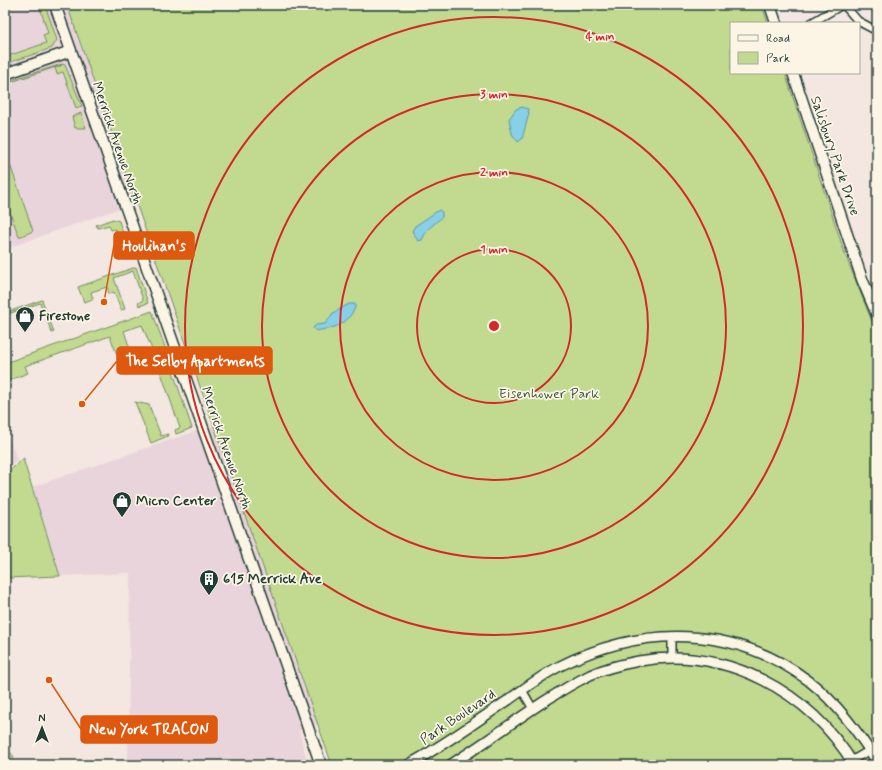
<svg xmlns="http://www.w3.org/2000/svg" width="882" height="770" viewBox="0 0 882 770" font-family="Mynerve,sans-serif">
<rect width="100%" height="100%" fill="#f4e6e0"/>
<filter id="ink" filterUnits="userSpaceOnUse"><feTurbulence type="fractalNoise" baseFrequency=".025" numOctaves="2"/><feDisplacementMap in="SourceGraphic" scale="8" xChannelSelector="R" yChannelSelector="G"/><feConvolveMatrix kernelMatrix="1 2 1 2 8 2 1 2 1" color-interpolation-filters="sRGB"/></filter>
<g filter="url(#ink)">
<!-- built -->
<path fill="#ead4db" d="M5 5H67L135 203 5 249Z
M214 425 318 724 299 731 308 765H128L130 573 60 576 32 487Z
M5 426 17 460 5 471Z"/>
<!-- green -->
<path fill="#c1da90" stroke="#708c62" d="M39 5H45L57 40 52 48 5 64V57L46 43 43 35 48 33Z
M67 5H762L768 23H731V73H785L845 254 877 334V765H332Z
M62 64 65 65 82 106 76 108 63 72 57 74 55 68 62 65 5 84V82Z
M81 113 86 128H75L72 117Z
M5 150 33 231 19 237 5 198Z
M113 219 119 221 129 252 119 255 123 252 115 229 111 230 109 225 98 228 96 225Z
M136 267 148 303 139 306 138 303 143 300 133 271 114 278 125 309 121 310 114 292 109 294 107 287 91 292 93 299 84 302 78 287Z
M42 300 54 332 52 333 40 303 5 315V313Z
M152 311 166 350 149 355 153 352 142 325 124 331 133 358 126 366 124 361 120 363 110 336 25 366 28 373 7 381 5 363Z
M169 360 192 428 176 434 175 430 180 428 158 364Z
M135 402 149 405 161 436 168 434V436L151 443Z
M24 458V462L60 576 5 578V475Z
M5 746 14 757 7 762 5 759Z"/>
<!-- water -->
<path fill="#87d0e8" stroke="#5d95a0" d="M522 107 528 109 529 113 522 139 518 142 512 134 509 119 516 109Z
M439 210 442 212V217L427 230 422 240 418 241 412 231 415 226Z
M349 304H355V308C344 328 335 327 316 331L313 328 316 325 325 324 333 313Z"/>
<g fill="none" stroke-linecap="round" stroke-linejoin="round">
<!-- minor casing -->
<g stroke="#1f3d34" stroke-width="10">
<path id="minor" d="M844 5 858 21 877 31
M811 23 842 5
M672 657V636
M522 690 533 709
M851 761 870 750"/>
</g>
<!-- tertiary casing -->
<g stroke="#1f3d34" stroke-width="12">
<path id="tertiary" d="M408 765C443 746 474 723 507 701 524 689 542 675 560 666 642 625 733 624 809 681 837 703 858 732 877 762
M450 765C497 736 540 700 590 675 605 668 623 664 639 661 726 646 809 691 854 765"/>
</g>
<!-- secondary casing -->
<g stroke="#1f3d34" stroke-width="13">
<path id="secondary" d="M55 5 321 765
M770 5 776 23
M793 73 862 279 877 315
M5 74 71 51"/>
</g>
<!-- minor -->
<use href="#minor" stroke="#fcf5e5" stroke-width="7"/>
<!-- tertiary -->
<use href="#tertiary" stroke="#fcf5e5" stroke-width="9"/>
<!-- secondary -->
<use href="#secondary" stroke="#fcf5e5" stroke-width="10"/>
</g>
</g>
<!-- distance rings -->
<g fill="none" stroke="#d62828" stroke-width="2">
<circle cx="494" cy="326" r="77"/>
<circle cx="494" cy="326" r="154"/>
<circle cx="494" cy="326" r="232"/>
<circle cx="494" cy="326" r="309"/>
</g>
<!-- icons -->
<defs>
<g id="shop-pin" transform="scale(1)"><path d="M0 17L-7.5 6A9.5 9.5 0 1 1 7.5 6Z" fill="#1f3d34" stroke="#fcf5e5"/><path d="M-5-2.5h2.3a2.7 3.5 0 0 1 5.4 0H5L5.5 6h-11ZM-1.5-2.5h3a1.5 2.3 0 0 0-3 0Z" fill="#fff"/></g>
<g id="building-pin" transform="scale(1)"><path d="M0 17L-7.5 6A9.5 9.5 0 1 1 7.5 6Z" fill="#1f3d34" stroke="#fcf5e5"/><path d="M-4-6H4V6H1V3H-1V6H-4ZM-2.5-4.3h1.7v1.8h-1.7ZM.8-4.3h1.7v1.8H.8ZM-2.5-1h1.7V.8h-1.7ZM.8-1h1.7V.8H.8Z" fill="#fff"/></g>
</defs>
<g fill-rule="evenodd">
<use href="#shop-pin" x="25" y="316"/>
<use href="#shop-pin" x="122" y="501"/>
<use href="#building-pin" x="209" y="579"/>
</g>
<g text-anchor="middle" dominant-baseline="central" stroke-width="3.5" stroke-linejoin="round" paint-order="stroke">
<!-- street labels -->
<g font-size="14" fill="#1f3d34" stroke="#fcf5e5">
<text transform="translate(117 143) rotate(71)">Merrick Avenue North</text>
<text transform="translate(835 156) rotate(71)">Salisbury Park Drive</text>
<text transform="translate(226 448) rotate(71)">Merrick Avenue North</text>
<text transform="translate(458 717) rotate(-34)">Park Boulevard</text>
</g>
<!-- poi labels -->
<g font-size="14" font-weight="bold" fill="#1f3d34" stroke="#fcf5e5" text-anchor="start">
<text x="39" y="316">Firestone</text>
<text x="136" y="501">Micro Center</text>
<text x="223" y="579">615 Merrick Ave</text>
</g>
<!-- park labels -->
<g font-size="14" fill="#3f5c46" stroke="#fcf5e5">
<text x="549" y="394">Eisenhower Park</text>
</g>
</g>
<circle cx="494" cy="326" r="6" fill="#d62828" stroke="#fcf5e5" stroke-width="2"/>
<g font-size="12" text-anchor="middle" font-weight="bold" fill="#d62828" stroke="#fcf5e5" stroke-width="3.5" stroke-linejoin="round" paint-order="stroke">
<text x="600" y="40">4 min</text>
<text x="494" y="98">3 min</text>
<text x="494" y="176">2 min</text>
<text x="494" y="253">1 min</text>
</g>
<!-- callouts -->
<path fill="none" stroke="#de580e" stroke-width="1.5" d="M104 302L114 245M82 404L117 361M49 680L81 729"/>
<g fill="#de580e" stroke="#fcf5e5" stroke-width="1.5">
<circle cx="104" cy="302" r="4"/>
<circle cx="82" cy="404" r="4"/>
<circle cx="49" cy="680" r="4"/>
</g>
<g fill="#de580e" stroke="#de580e" stroke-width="1.5">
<rect x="114" y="232" width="80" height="27" rx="4"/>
<rect x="117" y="347" width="155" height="27" rx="4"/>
<rect x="81" y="716" width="136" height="27" rx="4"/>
</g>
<g font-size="15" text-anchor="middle" font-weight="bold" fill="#fff">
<text x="154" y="251">Houlihan's</text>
<text x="195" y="366">The Selby Apartments</text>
<text x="149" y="734">New York TRACON</text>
</g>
<!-- margin -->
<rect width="882" height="770" fill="none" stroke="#fcf5e5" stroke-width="20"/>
<rect x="10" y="10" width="862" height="750" fill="none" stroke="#1f3d34" stroke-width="1.5" filter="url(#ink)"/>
<!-- legend -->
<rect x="730" y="22" width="130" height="52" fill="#fcf5e5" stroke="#a4ab9e"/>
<rect x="738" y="35" width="20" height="6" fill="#fcf5e5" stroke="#a4ab9e"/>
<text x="766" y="42" font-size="12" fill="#1f3d34">Road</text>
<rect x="738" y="52" width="20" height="12" fill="#c1da90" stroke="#a4ab9e"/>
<text x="766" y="62" font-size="12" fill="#1f3d34">Park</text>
<!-- north arrow -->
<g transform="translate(42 728)" stroke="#fcf5e5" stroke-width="3" paint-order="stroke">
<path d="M0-3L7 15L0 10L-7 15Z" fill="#1f3d34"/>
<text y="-6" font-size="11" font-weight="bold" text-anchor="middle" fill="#1f3d34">N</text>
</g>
</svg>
